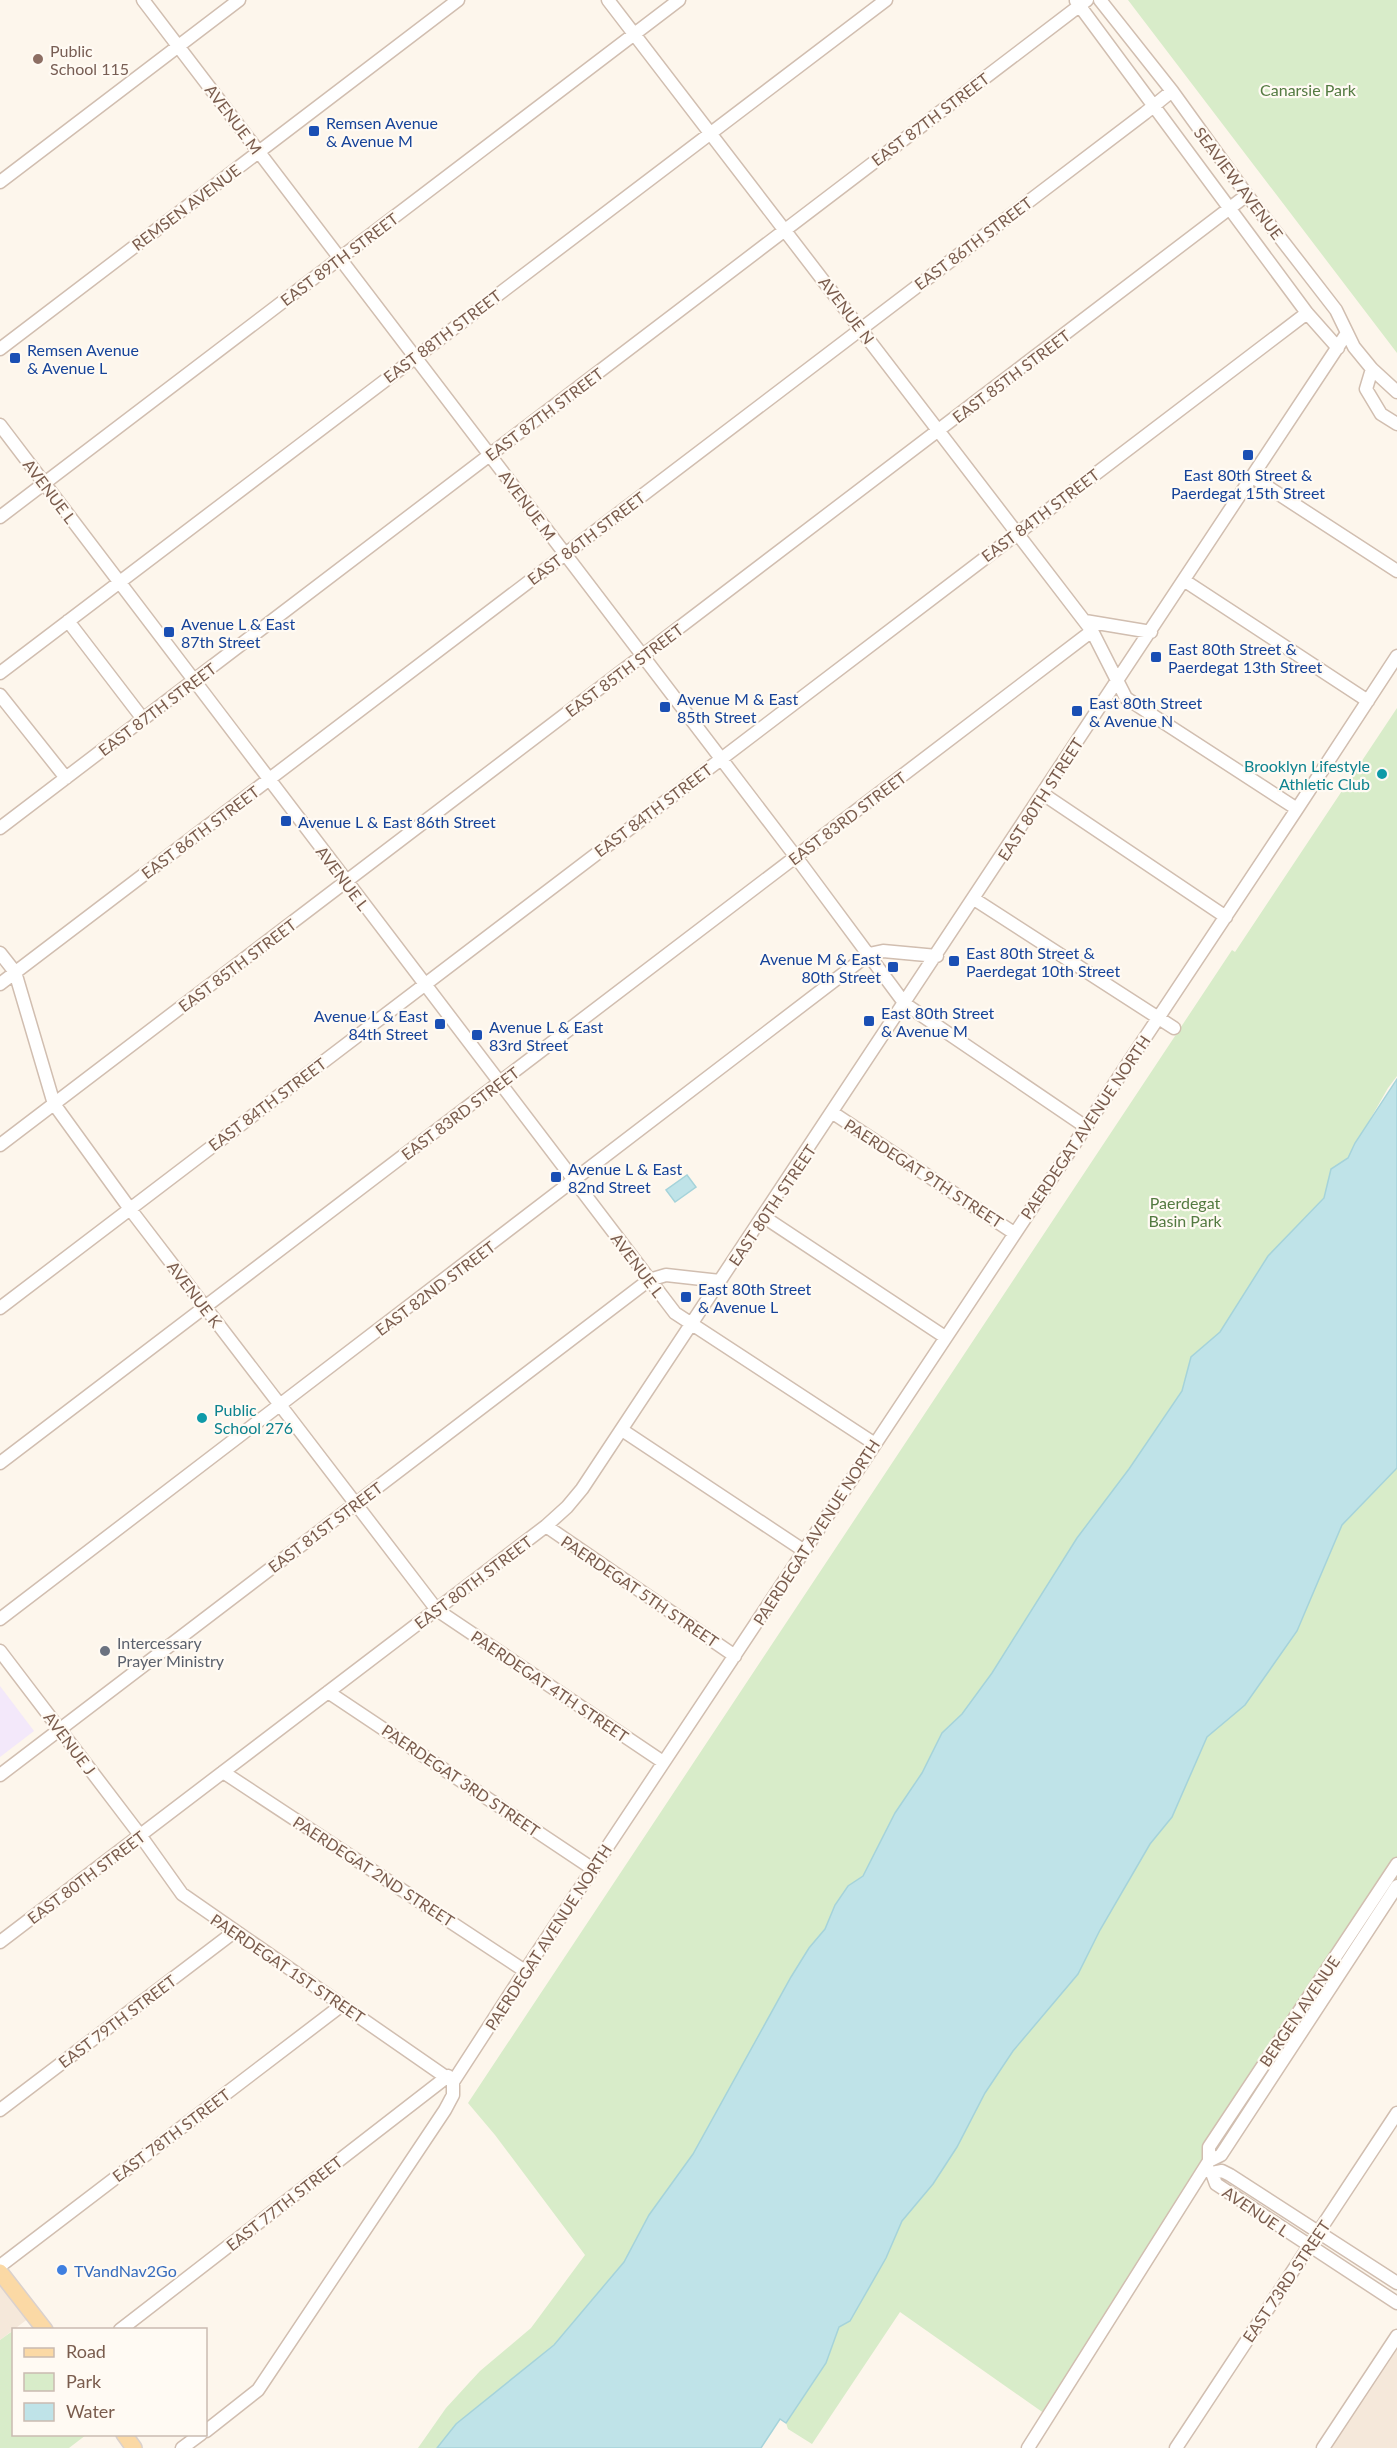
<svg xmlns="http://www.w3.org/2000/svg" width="1397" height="2448" viewBox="0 0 1397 2448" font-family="Lato,sans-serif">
<rect width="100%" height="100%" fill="#fdf6ec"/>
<!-- residential -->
<path fill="#f5e8da" d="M0 2272 33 2315 0 2340Z
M1397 2337V2448H1324Z"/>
<!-- education -->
<path fill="#f3e8fa" d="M0 1686 34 1731 0 1757Z"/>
<!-- green -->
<path fill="#d8ecc9" d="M1128 0H1397V353Z
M1397 708V1076L1388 1088 1348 1158 1327 1187 1324 1198 1311 1211 752 2048 693 2154 649 2215 624 2262 554 2345 456 2424 437 2448H418L446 2408 480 2371 531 2328 585 2255 495 2135 468 2103 1232 950 1235 952Z
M1397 1462V1887L1048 2416 900 2312 812 2444 788 2429 786 2423 826 2363 839 2327 850 2321 868 2290 851 2278 1196 1762 1207 1737 1220 1726 1320 1577 1342 1525 1383 1483Z
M14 2330V2434L86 2435 69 2448H0V2340Z"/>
<!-- water -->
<path fill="#bfe3e8" stroke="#a5d3da" stroke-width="1.5" d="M1397 1079V1468L1342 1525 1297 1631 1245 1705 1207 1737 1172 1817 1150 1844 1100 1930 1078 1974 1013 2051 985 2093 957 2147 933 2184 902 2221 886 2258 850 2321 839 2327 826 2363 786 2423 780 2419 761 2448H437L456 2424 554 2345 624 2262 649 2215 693 2154 791 1977 809 1948 825 1929 835 1905 848 1886 863 1876 895 1813 922 1773 942 1733 962 1714 992 1673 1077 1538 1129 1469 1182 1391 1191 1357 1220 1332 1268 1256 1324 1198 1331 1169 1348 1158 1355 1143Z
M687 1175 696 1187 675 1202 666 1190Z"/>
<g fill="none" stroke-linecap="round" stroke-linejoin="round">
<!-- minor casing -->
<g stroke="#d1beb0" stroke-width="15">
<path id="minor" d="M143 0 796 857 905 1004 1086 1127
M608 0 1092 631 1126 698 1297 809
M1100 0 1172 91 1247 195 1336 310 1354 347 1372 369 1397 392
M1076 1 1307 313 1338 348
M0 182 239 0
M0 349 458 0
M1372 369 1366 389 1381 414 1397 424
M0 425 675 1313 875 1444
M1254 478 1397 571
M0 517 679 0
M1185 581 1368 701
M68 621 143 719
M1085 621 1151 632
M0 673 886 0
M0 695 66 778
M1043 794 1226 917
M0 828 1087 0
M974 899 1174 1028
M0 953 15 972 54 1104 130 1209 437 1610 663 1762
M0 984 1145 113 1172 91
M833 1113 1014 1233
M0 1145 1247 195
M764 1217 945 1337
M0 1308 1307 313
M622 1430 803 1550
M0 1463 1092 631
M546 1526 735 1656
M0 1619 869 954 883 951 937 956
M0 1651 140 1835 182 1894 453 2082
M328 1692 593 1869
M223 1772 525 1971
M0 1775 649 1280 666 1275 720 1281
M0 1942 546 1526 567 1507 582 1489 1347 333
M0 2110 234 1932
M1209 2161V2147L1397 1864
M1205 2169 1212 2173 1216 2184 1397 2303
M1212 2173 1222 2171 1230 2175 1397 2283
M0 2266 342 2005
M120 2330 448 2076
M206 2431 258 2390 445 2110 453 2095V2082L525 1971 1297 809 1397 656
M182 2448 201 2434
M1028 2448 1209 2161 1221 2155 1397 1886
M1176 2448 1397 2113
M1323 2448 1397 2336"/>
</g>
<!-- major casing -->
<g stroke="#dad1cd" stroke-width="18">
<path id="major" d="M0 2272 45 2330
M124 2434 134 2448"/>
</g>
<!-- minor -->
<use href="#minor" stroke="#fff" stroke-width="12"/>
<!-- major -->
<use href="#major" stroke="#fbd9a5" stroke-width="15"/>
</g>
<!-- markers -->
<circle fill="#8d6e63" stroke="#fffaf3" stroke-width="2" cx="38" cy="59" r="6"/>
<g fill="#1a4fb4" stroke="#fffaf3" stroke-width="2">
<rect x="308" y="125" width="12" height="12" rx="3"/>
<rect x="9" y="352" width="12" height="12" rx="3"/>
<rect x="1242" y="449" width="12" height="12" rx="3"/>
<rect x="163" y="626" width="12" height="12" rx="3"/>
<rect x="1150" y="651" width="12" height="12" rx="3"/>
<rect x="659" y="701" width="12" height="12" rx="3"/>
<rect x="1071" y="705" width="12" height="12" rx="3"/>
<rect x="280" y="815" width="12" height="12" rx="3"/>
<rect x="948" y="955" width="12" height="12" rx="3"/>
<rect x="887" y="961" width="12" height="12" rx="3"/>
<rect x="863" y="1015" width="12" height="12" rx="3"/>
<rect x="434" y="1018" width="12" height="12" rx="3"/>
<rect x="471" y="1029" width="12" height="12" rx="3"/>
<rect x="550" y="1171" width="12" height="12" rx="3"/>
<rect x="680" y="1291" width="12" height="12" rx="3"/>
</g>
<g fill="#0f9aa8" stroke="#fffaf3" stroke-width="2">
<circle cx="1382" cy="774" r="6"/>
<circle cx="202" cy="1418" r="6"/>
</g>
<circle fill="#6b7280" stroke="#fffaf3" stroke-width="2" cx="105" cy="1651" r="6"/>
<circle fill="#3f7fe0" stroke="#fffaf3" stroke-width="2" cx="62" cy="2270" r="6"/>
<g text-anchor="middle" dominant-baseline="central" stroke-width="4.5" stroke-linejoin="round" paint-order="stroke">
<!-- education labels -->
<g font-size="16" fill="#785e54" stroke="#fffaf3" text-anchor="start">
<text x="50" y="50">Public<tspan x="50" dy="18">School 115</tspan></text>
</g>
<!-- park labels -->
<g font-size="16" fill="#537a41" stroke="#fffaf3">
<text x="1308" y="89">Canarsie Park</text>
<text x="1185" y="1202">Paerdegat<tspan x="1185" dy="18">Basin Park</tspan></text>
</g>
<!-- street labels -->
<g font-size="16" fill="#7a5c4d" stroke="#fffaf3">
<text transform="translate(234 119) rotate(53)">AVENUE M</text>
<text transform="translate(930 119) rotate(-37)">EAST 87TH STREET</text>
<text transform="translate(1239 183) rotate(53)">SEAVIEW AVENUE</text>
<text transform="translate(186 207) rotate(-37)">REMSEN AVENUE</text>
<text transform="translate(973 243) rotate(-37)">EAST 86TH STREET</text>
<text transform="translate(339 259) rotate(-37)">EAST 89TH STREET</text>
<text transform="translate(847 310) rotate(53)">AVENUE N</text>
<text transform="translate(442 336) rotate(-37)">EAST 88TH STREET</text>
<text transform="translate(1011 376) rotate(-37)">EAST 85TH STREET</text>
<text transform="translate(544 414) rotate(-37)">EAST 87TH STREET</text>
<text transform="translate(50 491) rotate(53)">AVENUE L</text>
<text transform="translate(528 505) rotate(53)">AVENUE M</text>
<text transform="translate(1040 515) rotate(-37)">EAST 84TH STREET</text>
<text transform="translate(586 538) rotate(-37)">EAST 86TH STREET</text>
<text transform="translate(624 670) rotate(-37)">EAST 85TH STREET</text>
<text transform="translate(157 709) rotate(-37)">EAST 87TH STREET</text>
<text transform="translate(1040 799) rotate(-57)">EAST 80TH STREET</text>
<text transform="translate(653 810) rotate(-37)">EAST 84TH STREET</text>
<text transform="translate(847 818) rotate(-37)">EAST 83RD STREET</text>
<text transform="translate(200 832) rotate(-37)">EAST 86TH STREET</text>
<text transform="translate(343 878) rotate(53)">AVENUE L</text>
<text transform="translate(237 965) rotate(-37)">EAST 85TH STREET</text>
<text transform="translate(267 1104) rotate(-37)">EAST 84TH STREET</text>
<text transform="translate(460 1113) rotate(-37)">EAST 83RD STREET</text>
<text transform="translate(1085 1127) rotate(-56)">PAERDEGAT AVENUE NORTH</text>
<text transform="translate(924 1173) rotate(33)">PAERDEGAT 9TH STREET</text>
<text transform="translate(772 1205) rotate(-56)">EAST 80TH STREET</text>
<text transform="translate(638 1265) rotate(53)">AVENUE L</text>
<text transform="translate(435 1288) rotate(-37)">EAST 82ND STREET</text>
<text transform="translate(195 1294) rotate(53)">AVENUE K</text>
<text transform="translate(325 1527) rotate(-37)">EAST 81ST STREET</text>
<text transform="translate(816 1532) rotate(-57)">PAERDEGAT AVENUE NORTH</text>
<text transform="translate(473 1582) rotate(-37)">EAST 80TH STREET</text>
<text transform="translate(640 1591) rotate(34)">PAERDEGAT 5TH STREET</text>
<text transform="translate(550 1686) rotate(34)">PAERDEGAT 4TH STREET</text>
<text transform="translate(70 1743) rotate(53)">AVENUE J</text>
<text transform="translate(461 1780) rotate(34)">PAERDEGAT 3RD STREET</text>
<text transform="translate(374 1871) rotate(33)">PAERDEGAT 2ND STREET</text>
<text transform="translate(86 1877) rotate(-37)">EAST 80TH STREET</text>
<text transform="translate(548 1937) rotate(-57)">PAERDEGAT AVENUE NORTH</text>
<text transform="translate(288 1968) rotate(34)">PAERDEGAT 1ST STREET</text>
<text transform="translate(1299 2011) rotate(-56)">BERGEN AVENUE</text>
<text transform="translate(117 2021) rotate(-37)">EAST 79TH STREET</text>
<text transform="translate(171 2135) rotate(-37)">EAST 78TH STREET</text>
<text transform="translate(284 2203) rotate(-38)">EAST 77TH STREET</text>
<text transform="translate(1256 2211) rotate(34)">AVENUE L</text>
<text transform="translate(1286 2281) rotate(-56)">EAST 73RD STREET</text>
</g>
<!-- transit labels -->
<g font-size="16" fill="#164399" stroke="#fffaf3" text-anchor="start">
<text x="326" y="122">Remsen Avenue<tspan x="326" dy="18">&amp; Avenue M</tspan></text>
<text x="27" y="349">Remsen Avenue<tspan x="27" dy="18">&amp; Avenue L</tspan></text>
<text x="1248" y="474" text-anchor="middle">East 80th Street &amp;<tspan x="1248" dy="18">Paerdegat 15th Street</tspan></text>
<text x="181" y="623">Avenue L &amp; East<tspan x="181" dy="18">87th Street</tspan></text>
<text x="1168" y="648">East 80th Street &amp;<tspan x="1168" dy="18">Paerdegat 13th Street</tspan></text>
<text x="677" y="698">Avenue M &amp; East<tspan x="677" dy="18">85th Street</tspan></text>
<text x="1089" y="702">East 80th Street<tspan x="1089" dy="18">&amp; Avenue N</tspan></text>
<text x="298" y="821">Avenue L &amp; East 86th Street</text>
<text x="966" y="952">East 80th Street &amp;<tspan x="966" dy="18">Paerdegat 10th Street</tspan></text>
<text x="881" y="958" text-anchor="end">Avenue M &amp; East<tspan x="881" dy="18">80th Street</tspan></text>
<text x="881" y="1012">East 80th Street<tspan x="881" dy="18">&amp; Avenue M</tspan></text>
<text x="428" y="1015" text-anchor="end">Avenue L &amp; East<tspan x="428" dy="18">84th Street</tspan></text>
<text x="489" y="1026">Avenue L &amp; East<tspan x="489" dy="18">83rd Street</tspan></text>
<text x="568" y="1168">Avenue L &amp; East<tspan x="568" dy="18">82nd Street</tspan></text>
<text x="698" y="1288">East 80th Street<tspan x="698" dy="18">&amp; Avenue L</tspan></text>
</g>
<!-- culture labels -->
<g font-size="16" fill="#0d838f" stroke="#fffaf3" text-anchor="end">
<text x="1370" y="765">Brooklyn Lifestyle<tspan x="1370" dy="18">Athletic Club</tspan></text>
<text x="214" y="1409" text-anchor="start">Public<tspan x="214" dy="18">School 276</tspan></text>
</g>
<!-- worship labels -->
<g font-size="16" fill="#5b616d" stroke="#fffaf3" text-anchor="start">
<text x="117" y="1642">Intercessary<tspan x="117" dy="18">Prayer Ministry</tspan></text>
</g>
<!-- shop labels -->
<g font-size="16" fill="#366cbe" stroke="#fffaf3" text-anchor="start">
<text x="74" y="2270">TVandNav2Go</text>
</g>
</g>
<!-- legend -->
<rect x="12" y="2328" width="195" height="108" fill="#fffaf3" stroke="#cabbb1" stroke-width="1.5"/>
<rect x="24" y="2348" width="30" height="9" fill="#fbd9a5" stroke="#cabbb1" stroke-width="1.5"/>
<text x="66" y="2358" font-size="18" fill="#7a5c4d">Road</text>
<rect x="24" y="2373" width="30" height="18" fill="#d8ecc9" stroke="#cabbb1" stroke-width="1.5"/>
<text x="66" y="2388" font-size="18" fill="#7a5c4d">Park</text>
<rect x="24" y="2403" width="30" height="18" fill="#bfe3e8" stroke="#cabbb1" stroke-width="1.5"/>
<text x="66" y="2418" font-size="18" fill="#7a5c4d">Water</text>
</svg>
